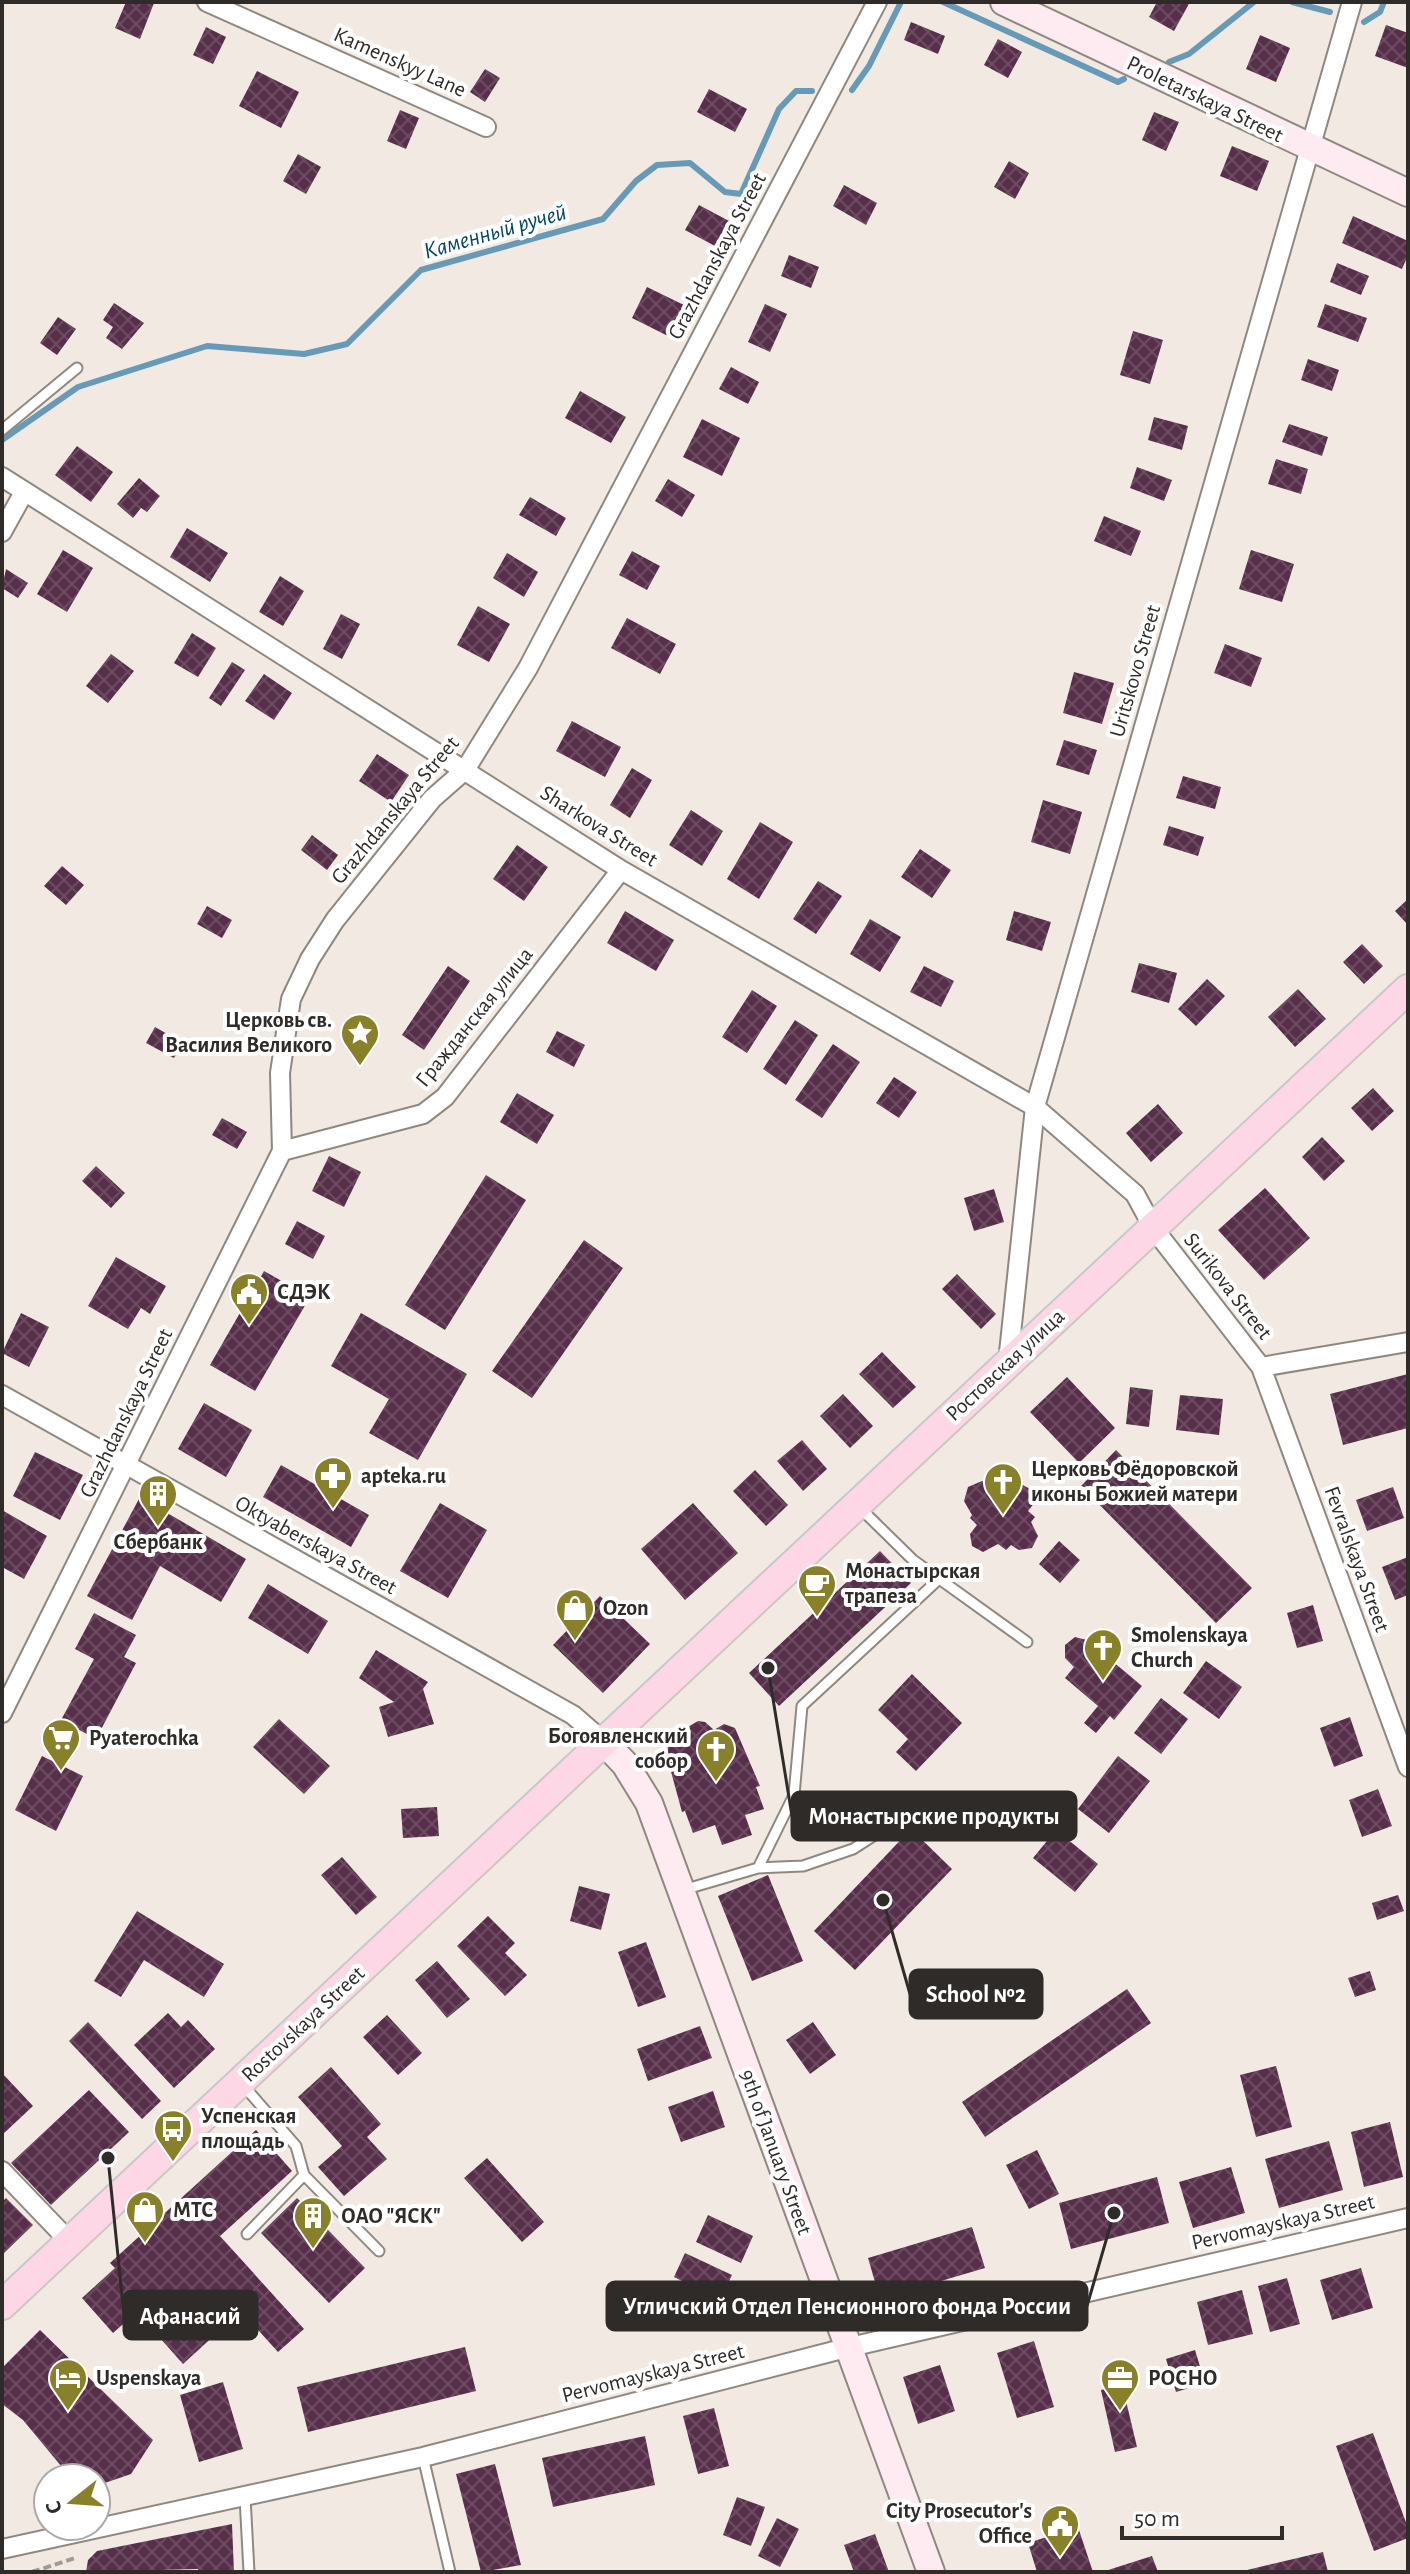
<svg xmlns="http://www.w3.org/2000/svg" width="1410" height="2574" viewBox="0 0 1410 2574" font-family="'Alegreya Sans',sans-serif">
<defs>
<pattern id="building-cross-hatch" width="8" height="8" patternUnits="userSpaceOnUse" patternTransform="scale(2)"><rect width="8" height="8" fill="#572f4a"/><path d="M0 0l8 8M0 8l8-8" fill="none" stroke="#6c4c61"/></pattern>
</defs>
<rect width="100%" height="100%" fill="#f2eae2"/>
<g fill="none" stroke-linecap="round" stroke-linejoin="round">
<!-- stream -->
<path stroke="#679ab7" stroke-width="6" d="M943 2 1118 82 1124 79
M1292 2 1330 12
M1364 22 1380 12 1384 2
M1169 62 1189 54 1254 2
M852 90 869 66 901 2
M2 440 78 387 207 346 304 354 347 344 421 270 603 219 636 181 657 165 690 163 725 192 741 194 779 109 796 91H812"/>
</g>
<!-- building -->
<path fill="url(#building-cross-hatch)" d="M126 2 154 3 140 39 115 28Z
M1157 2H1190L1174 31 1149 17Z
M911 22 945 36 938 54 904 40Z
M1386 25 1408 33V68L1375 56Z
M206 27 226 37 213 64 193 55Z
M1260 35 1290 48 1276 82 1246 69Z
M998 39 1022 52 1008 78 984 65Z
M485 69 500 78 485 102 470 92Z
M257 71 299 92 281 128 239 106Z
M709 89 747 109 735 132 697 112Z
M400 110 419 118 406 149 387 141Z
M1154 112 1179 122 1166 151 1142 140Z
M1232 146 1269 161 1257 191 1220 176Z
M298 154 321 167 306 194 283 181Z
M1009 161 1029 173 1015 199 994 187Z
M844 185 877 203 866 225 833 206Z
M699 205 729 221 715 246 685 230Z
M1353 216 1408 241V255L1402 269 1342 243Z
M789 255 819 267 811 288 781 276Z
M1337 263 1369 276 1361 295 1330 282Z
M647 287 688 307 672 338 632 318Z
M114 303 144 323 122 349 106 338 113 327 103 320Z
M765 304 787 314 770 352 748 342Z
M1325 304 1367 318 1358 342 1317 327Z
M58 317 76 329 57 355 40 343Z
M1133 331 1163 340 1150 384 1120 375Z
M1308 359 1339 370 1332 391 1301 380Z
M731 367 759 382 748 404 719 389Z
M580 391 626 417 611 443 565 418Z
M1154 417 1188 426 1182 450 1148 440Z
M702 419 740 438 722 476 683 457Z
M1289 424 1328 437 1322 456 1282 442Z
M77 446 113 472 91 502 55 475Z
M1276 459 1308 469 1301 494 1268 484Z
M1137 467 1172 480 1164 501 1130 488Z
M139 478 160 496 147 512 141 508 133 518 117 504Z
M668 479 695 495 682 517 655 501Z
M530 497 566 518 556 536 519 515Z
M1104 516 1141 531 1131 556 1094 541Z
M187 528 228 553 210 582 170 557Z
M63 550 93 568 67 612 37 594Z
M1251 550 1294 564 1282 602 1239 589Z
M632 551 660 566 647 590 619 575Z
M507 553 538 572 524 597 493 578Z
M6 569 28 583 18 598 2 588Z
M280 576 304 591 283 626 259 612Z
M478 606 510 624 489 662 457 645Z
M341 614 360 624 342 659 323 649Z
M627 618 676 644 660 674 611 648Z
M192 633 216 648 198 677 174 663Z
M1225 644 1262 658 1251 687 1214 673Z
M111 654 134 671 108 703 86 686Z
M232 662 245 670 221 706 209 698Z
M1074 672 1114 683 1102 724 1063 713Z
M264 674 292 693 274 720 245 701Z
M572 721 621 747 605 777 556 751Z
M1064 740 1097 750 1089 775 1056 765Z
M377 754 409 775 391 802 359 781Z
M632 768 652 780 630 818 610 805Z
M1183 776 1221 787 1215 809 1176 798Z
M1043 800 1082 812 1070 854 1031 842Z
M691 810 723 831 702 866 669 845Z
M760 822 793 842 759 899 727 879Z
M1169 826 1204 837 1198 856 1163 845Z
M312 835 338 855 327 870 301 850Z
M517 845 548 867 524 901 493 879Z
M920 849 951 870 932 898 901 877Z
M62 866 84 885 66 905 44 886Z
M818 881 842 896 816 934 793 919Z
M1408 899V925L1395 911Z
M207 906 232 920 222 938 197 924Z
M625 911 674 940 656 971 607 943Z
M1014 911 1051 922 1042 951 1006 940Z
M870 919 901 937 880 972 850 954Z
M1362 944 1383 966 1364 984 1343 962Z
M1139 963 1177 973 1169 1003 1131 992Z
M448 966 470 981 424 1050 402 1035Z
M924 966 954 981 941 1007 910 992Z
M1207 979 1225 996 1196 1026 1178 1009Z
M1298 989 1326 1019 1295 1047 1268 1017Z
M752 990 777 1006 747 1053 722 1037Z
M795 1020 818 1035 786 1085 763 1069Z
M155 1027 183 1043 174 1058 146 1043Z
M557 1031 585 1045 574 1067 546 1052Z
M833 1044 860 1062 822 1118 795 1100Z
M894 1077 917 1092 899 1118 876 1103Z
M1373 1088 1394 1111 1372 1131 1351 1108Z
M517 1093 554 1115 537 1144 500 1122Z
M1158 1104 1183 1133 1151 1162 1126 1133Z
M222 1118 247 1132 237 1149 212 1135Z
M1322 1137 1345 1161 1324 1181 1302 1157Z
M329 1156 361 1172 344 1207 312 1191Z
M96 1166 125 1193 111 1208 82 1181Z
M486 1175 526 1200 445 1330 405 1305Z
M1265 1188 1310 1238 1264 1280 1218 1230Z
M994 1189 1004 1222 974 1231 964 1198Z
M297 1221 325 1236 313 1259 285 1244Z
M584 1240 623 1268 532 1398 492 1371Z
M116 1257 166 1286 150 1314 141 1308 128 1329 88 1306Z
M264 1271 310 1297 255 1391 210 1365Z
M957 1274 996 1314 981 1329 942 1289Z
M21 1313 49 1327 29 1367 2 1353Z
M361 1313 467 1374 418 1460 369 1433 389 1399 331 1366Z
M882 1352 916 1387 893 1408 859 1374Z
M1408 1374V1428L1343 1445 1330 1394Z
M1067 1377 1115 1428 1079 1463 1030 1412Z
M1130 1387 1153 1390 1149 1427 1126 1424Z
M843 1394 873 1426 850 1448 820 1416Z
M1180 1395 1223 1399 1219 1435 1176 1430Z
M204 1403 252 1430 226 1477 178 1449Z
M802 1440 827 1469 803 1491 777 1461Z
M1116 1450 1252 1588 1216 1623 1081 1486Z
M35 1452 83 1475 60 1520 13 1496Z
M281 1465 369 1515 351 1547 263 1497Z
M755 1470 788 1505 766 1526 733 1491Z
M982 1481 999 1485 1007 1492 1021 1484 1032 1490 1035 1502 1028 1511 1035 1517 1031 1522 1038 1536 1032 1548 1019 1550 1011 1545 1006 1550 998 1544 983 1552 972 1546 970 1534 977 1525 970 1518 972 1515 964 1501 968 1487Z
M1393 1487 1404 1518 1367 1531 1356 1500Z
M140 1497 246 1559 221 1602 160 1566 132 1620 87 1596Z
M440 1503 487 1530 448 1598 400 1571Z
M693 1503 738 1553 685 1600 641 1549Z
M2 1510 47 1536 24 1579 2 1567Z
M1059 1541 1080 1560 1060 1583 1039 1564Z
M880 1551 911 1583 779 1706 749 1673Z
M1408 1557V1595L1395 1600 1382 1567Z
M268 1584 328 1621 308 1654 248 1618Z
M600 1596 650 1644 603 1693 553 1645Z
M1313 1605 1323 1641 1297 1648 1287 1613Z
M94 1613 136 1635 124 1657 136 1663 96 1739 61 1720 94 1659 75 1649Z
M1075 1637 1087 1640 1142 1686 1114 1720 1110 1716 1096 1733 1084 1723 1098 1706 1065 1678 1074 1667 1065 1658V1645Z
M376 1650 428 1682 423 1689 434 1724 388 1737 379 1707 394 1702 359 1678Z
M1206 1661 1242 1687 1219 1719 1183 1693Z
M912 1674 962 1723 916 1771 896 1752 908 1739 878 1710Z
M1161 1698 1188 1719 1161 1754 1134 1733Z
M1350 1717 1363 1756 1334 1767 1320 1728Z
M279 1719 330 1766 304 1794 253 1747Z
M698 1721 705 1722 714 1730 724 1724 735 1728 760 1786 756 1787 764 1809 745 1815 752 1835 722 1845 715 1825 693 1833 685 1811 682 1812 667 1757 668 1745 684 1740 686 1728Z
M42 1756 83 1776 56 1831 15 1810Z
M1118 1756 1150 1781 1109 1833 1078 1809Z
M1378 1789 1392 1826 1362 1837 1349 1800Z
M437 1807 439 1836 403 1838 401 1809Z
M911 1829 952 1869 855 1970 814 1931Z
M1056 1830 1098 1864 1075 1892 1033 1858Z
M342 1857 377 1897 356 1915 321 1875Z
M768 1875 803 1961 752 1981 718 1896Z
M579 1886 610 1894 601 1930 570 1921Z
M1398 1895 1404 1911 1377 1920 1372 1903Z
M137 1911 224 1964 204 1997 144 1960 121 1997 94 1981Z
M488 1916 515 1943 505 1953 527 1975 505 1996 457 1946Z
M646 1942 666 1997 638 2007 618 1952Z
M437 1961 470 1999 447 2018 415 1980Z
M1370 1971 1376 1990 1355 1997 1348 1978Z
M1127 1989 1151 2023 985 2137 962 2102Z
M168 2013 181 2027 188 2020 215 2049 174 2088 134 2045Z
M387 2015 422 2053 398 2075 363 2037Z
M88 2022 161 2101 142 2119 69 2041Z
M813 2022 836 2055 810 2074 786 2040Z
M700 2026 712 2058 648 2081 637 2049Z
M1276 2066 1292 2127 1256 2137 1240 2075Z
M331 2067 381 2124 367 2137 387 2159 344 2196 318 2167 342 2146 298 2097Z
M2 2073 33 2106 2 2135Z
M89 2090 129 2132 51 2205 11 2163Z
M713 2091 725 2127 681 2142 668 2107Z
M1390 2122 1403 2177 1364 2187 1351 2132Z
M256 2130 292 2171 220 2236 304 2329 278 2352 241 2311 183 2364 137 2312 113 2333 82 2298 115 2268 110 2263Z
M1329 2141 1343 2190 1279 2208 1265 2159Z
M1037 2150 1059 2194 1029 2209 1006 2165Z
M487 2158 544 2222 522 2242 464 2178Z
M1231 2167 1245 2213 1193 2228 1179 2182Z
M1157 2177 1169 2223 1071 2249 1059 2203Z
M6 2198 33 2225 2 2255V2202Z
M297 2198 365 2268 329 2303 261 2233Z
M708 2215 753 2236 741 2263 696 2242Z
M972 2227 985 2268 880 2299 868 2258Z
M685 2253 732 2275 720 2300 674 2277Z
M1361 2268 1373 2308 1332 2320 1320 2280Z
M1287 2278 1300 2324 1270 2332 1258 2286Z
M1242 2290 1253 2334 1208 2345 1197 2302Z
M40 2330 153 2440 131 2474 96 2486V2478H71L23 2420 2 2404V2368Z
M1034 2341 1054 2407 1017 2418 997 2353Z
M465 2347 476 2391 308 2432 297 2387Z
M1195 2350 1205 2383 1176 2392 1166 2359Z
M940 2365 955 2411 918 2424 903 2377Z
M223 2382 243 2449 199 2462 180 2395Z
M1122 2384 1137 2447 1115 2452 1101 2390Z
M714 2408 729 2466 698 2474 683 2416Z
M1373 2433 1408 2528V2538L1374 2551 1336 2446Z
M645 2436 655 2485 553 2507 542 2458Z
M495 2464 521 2565 481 2572 456 2474Z
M737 2497 765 2507 751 2546 723 2535Z
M777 2518 799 2529 780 2567 758 2556Z
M232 2524 234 2572H198V2569L86 2572 88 2560 97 2551Z
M1078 2527 1093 2572H1037L1028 2543Z
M875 2534 889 2572H854L844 2545Z
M1323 2552 1328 2572H1243V2571Z
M1152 2556 1158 2572H1105V2571Z"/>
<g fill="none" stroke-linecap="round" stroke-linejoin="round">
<!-- service casing -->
<g stroke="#8f8881" stroke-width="13">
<path id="service" d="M2 430 77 368
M858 1506 913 1560 1027 1642
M758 1868 794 1795 802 1706 938 1580
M683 1890 758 1868 803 1866 853 1849 906 1815
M243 2085 296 2146 304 2175 379 2251
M247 2234 304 2175
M423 2457 450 2572
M245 2497 249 2572"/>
</g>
<!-- minor casing -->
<g stroke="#8f8881" stroke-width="22">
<path id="minor" d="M207 2 486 127
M2 477 621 870 1035 1107 1135 1194 1154 1229 1261 1367 1408 1342
M2 532 23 494
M282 1151 423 1114 445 1097 621 870
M1008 1362 1035 1107 1352 2
M1261 1367 1408 1767
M2 1395 573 1715 603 1741
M2 1713 282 1151 280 1073 291 999 310 959 335 920 432 799 465 770 528 668 877 2
M2 2171 70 2242
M2 2549 423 2457 846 2348 1408 2218"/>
</g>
<!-- secondary casing -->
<g stroke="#8f8881" stroke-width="30">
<path id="secondary" d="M1004 2 1408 193
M603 1741 625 1764 649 1803 931 2572"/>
</g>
<!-- primary casing -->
<g stroke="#c9c8c7" stroke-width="32">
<path id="primary" d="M2 2305 1408 989"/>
</g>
<!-- path -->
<path stroke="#a19b95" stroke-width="4" stroke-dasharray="8 4" stroke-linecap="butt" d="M32 2572 75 2558"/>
<!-- service -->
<use href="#service" stroke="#fff" stroke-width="9"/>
<!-- minor -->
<use href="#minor" stroke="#fff" stroke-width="18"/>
<!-- secondary -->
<use href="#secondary" stroke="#feebf2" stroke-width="26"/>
<!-- primary -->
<use href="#primary" stroke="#fdd7e5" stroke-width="28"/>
</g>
<!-- icons -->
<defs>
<g id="sight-pin" transform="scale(2)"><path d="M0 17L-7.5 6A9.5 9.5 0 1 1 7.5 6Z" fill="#898129" stroke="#fff"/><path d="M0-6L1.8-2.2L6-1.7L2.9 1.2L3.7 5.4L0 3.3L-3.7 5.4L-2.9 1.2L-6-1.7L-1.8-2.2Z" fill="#fff"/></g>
<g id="civic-pin" transform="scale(2)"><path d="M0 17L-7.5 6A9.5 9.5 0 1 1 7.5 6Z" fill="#898129" stroke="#fff"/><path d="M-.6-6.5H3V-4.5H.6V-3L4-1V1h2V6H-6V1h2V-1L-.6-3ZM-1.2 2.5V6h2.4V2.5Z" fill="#fff"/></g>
<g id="pharmacy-pin" transform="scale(2)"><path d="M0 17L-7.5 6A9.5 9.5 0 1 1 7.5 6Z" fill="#898129" stroke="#fff"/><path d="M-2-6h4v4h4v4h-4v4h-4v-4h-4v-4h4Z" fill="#fff"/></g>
<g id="church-pin" transform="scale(2)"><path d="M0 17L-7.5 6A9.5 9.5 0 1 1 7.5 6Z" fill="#898129" stroke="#fff"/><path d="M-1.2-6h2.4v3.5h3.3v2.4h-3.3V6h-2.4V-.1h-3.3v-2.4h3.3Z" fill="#fff"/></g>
<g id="building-pin" transform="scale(2)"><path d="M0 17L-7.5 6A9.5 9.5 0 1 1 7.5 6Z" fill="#898129" stroke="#fff"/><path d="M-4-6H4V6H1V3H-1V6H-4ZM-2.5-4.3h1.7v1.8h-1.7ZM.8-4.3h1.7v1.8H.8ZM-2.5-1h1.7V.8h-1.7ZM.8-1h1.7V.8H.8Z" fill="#fff"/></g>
<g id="cafe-pin" transform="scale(2)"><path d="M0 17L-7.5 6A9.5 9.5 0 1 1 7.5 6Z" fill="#898129" stroke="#fff"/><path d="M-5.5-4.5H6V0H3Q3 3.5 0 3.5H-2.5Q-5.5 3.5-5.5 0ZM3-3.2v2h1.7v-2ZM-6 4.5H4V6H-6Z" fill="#fff"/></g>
<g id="shop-pin" transform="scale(2)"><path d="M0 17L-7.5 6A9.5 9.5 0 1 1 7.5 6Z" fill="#898129" stroke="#fff"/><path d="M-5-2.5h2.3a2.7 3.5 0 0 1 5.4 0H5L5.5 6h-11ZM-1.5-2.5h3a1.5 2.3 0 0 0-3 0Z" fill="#fff"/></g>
<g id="supermarket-pin" transform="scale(2)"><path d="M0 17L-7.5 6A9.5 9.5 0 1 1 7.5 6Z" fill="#898129" stroke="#fff"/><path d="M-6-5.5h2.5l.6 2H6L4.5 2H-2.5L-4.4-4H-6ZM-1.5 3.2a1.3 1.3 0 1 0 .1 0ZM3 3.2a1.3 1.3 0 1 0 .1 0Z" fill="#fff"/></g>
<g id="bus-pin" transform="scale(2)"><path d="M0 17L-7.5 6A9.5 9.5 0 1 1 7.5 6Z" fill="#898129" stroke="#fff"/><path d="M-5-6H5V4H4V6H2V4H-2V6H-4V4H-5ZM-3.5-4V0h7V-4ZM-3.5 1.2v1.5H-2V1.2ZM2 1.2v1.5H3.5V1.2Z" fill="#fff"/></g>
<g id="hotel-pin" transform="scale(2)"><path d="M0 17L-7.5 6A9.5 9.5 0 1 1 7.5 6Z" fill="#898129" stroke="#fff"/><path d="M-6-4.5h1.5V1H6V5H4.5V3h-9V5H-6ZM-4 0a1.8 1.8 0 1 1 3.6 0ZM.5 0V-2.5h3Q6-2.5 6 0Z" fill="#fff"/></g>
<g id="office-pin" transform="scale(2)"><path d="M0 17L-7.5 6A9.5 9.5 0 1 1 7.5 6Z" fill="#898129" stroke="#fff"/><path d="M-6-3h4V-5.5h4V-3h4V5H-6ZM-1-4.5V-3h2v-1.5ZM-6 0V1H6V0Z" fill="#fff"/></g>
</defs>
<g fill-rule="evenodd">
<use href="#sight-pin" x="360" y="1033"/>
<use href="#civic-pin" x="249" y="1292"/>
<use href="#pharmacy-pin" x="333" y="1476"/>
<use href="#church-pin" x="1003" y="1482"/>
<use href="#building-pin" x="158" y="1494"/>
<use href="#cafe-pin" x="817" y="1584"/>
<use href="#shop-pin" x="575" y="1608"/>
<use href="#church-pin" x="1103" y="1648"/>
<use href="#supermarket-pin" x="61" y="1738"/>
<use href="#church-pin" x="716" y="1749"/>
<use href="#bus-pin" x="173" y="2129"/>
<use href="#shop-pin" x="145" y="2210"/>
<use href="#building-pin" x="313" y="2216"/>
<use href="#hotel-pin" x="68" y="2378"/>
<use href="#office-pin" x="1120" y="2378"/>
<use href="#civic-pin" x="1060" y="2524"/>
</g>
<g text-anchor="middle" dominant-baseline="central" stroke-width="8" stroke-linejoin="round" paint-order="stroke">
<!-- street labels -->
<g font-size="22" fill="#2e2b28" stroke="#fff">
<text transform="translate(400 62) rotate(24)">Kamenskyy Lane</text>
<text transform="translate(1205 99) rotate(26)">Proletarskaya Street</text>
<text transform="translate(717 256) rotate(-62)">Grazhdanskaya Street</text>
<text transform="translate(1135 671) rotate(-74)">Uritskovo Street</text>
<text transform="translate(395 810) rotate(-50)">Grazhdanskaya Street</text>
<text transform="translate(599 826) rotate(32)">Sharkova Street</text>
<text transform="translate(474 1017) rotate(-51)">Гражданская улица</text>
<text transform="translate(1228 1286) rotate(52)">Surikova Street</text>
<text transform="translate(1005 1365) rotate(-43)">Ростовская улица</text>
<text transform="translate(126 1413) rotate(-64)">Grazhdanskaya Street</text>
<text transform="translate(316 1545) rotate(29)">Oktyaberskaya Street</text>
<text transform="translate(1357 1559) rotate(70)">Fevralskaya Street</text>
<text transform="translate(303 2024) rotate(-43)">Rostovskaya Street</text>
<text transform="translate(776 2152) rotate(70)">9th of January Street</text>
<text transform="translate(1283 2222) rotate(-13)">Pervomayskaya Street</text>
<text transform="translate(653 2373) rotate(-14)">Pervomayskaya Street</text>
</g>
<!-- poi labels -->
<g font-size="22" font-weight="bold" fill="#2e2b28" stroke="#fff" text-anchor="start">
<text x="332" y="1020" text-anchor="end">Церковь св.<tspan x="332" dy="25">Василия Великого</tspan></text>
<text x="277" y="1292">СДЭК</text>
<text x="1031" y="1469">Церковь Фёдоровской<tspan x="1031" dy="25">иконы Божией матери</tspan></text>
<text x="361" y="1476">apteka.ru</text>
<text x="158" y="1542" text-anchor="middle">Сбербанк</text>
<text x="845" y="1571">Монастырская<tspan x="845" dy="25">трапеза</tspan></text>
<text x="603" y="1608">Ozon</text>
<text x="1131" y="1635">Smolenskaya<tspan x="1131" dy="25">Church</tspan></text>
<text x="688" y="1736" text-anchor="end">Богоявленский<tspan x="688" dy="25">собор</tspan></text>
<text x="89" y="1738">Pyaterochka</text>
<text x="201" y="2116">Успенская<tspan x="201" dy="25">площадь</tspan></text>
<text x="173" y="2210">МТС</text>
<text x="341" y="2216">ОАО "ЯСК"</text>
<text x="96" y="2378">Uspenskaya</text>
<text x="1148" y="2378">РОСНО</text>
<text x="1032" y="2511" text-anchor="end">City Prosecutor's<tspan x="1032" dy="25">Office</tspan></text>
</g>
<!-- water labels -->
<g font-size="24" font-style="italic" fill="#004564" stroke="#fff">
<text transform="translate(495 232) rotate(-16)">Каменный ручей</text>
</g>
</g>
<!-- callouts -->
<path fill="none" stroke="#2e2b28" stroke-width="3" d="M768 1668L792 1816M883 1900L910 1994M1114 2213L1087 2306M108 2158L124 2315"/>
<g fill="#2e2b28" stroke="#fff" stroke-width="3">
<circle cx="768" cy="1668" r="8"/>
<circle cx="883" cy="1900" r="8"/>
<circle cx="1114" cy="2213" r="8"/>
<circle cx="108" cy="2158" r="8"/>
</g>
<g fill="#2e2b28" stroke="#2e2b28" stroke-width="3">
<rect x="792" y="1792" width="284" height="48" rx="8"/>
<rect x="910" y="1970" width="132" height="48" rx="8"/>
<rect x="607" y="2282" width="480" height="48" rx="8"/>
<rect x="124" y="2291" width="133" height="48" rx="8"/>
</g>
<g font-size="24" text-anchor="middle" font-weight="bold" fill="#fff">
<text x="934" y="1824">Монастырские продукты</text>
<text x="976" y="2002">School №2</text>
<text x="847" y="2314">Угличский Отдел Пенсионного фонда России</text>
<text x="190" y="2324">Афанасий</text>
</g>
<!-- border -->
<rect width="1410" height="2574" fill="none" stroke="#2e2b28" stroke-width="8"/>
<!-- north arrow -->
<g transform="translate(72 2502) rotate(253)"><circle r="38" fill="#ffffff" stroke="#abaaa9" stroke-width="2"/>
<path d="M0-6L14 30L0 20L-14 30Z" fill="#898129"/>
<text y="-12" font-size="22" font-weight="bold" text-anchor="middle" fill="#2e2b28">С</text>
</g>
<!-- scale -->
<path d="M1122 2526v12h160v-12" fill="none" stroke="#2e2b28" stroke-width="4"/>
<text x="1134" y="2526" font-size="24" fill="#2e2b28" stroke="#ffffff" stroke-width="6" paint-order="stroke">50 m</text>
</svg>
